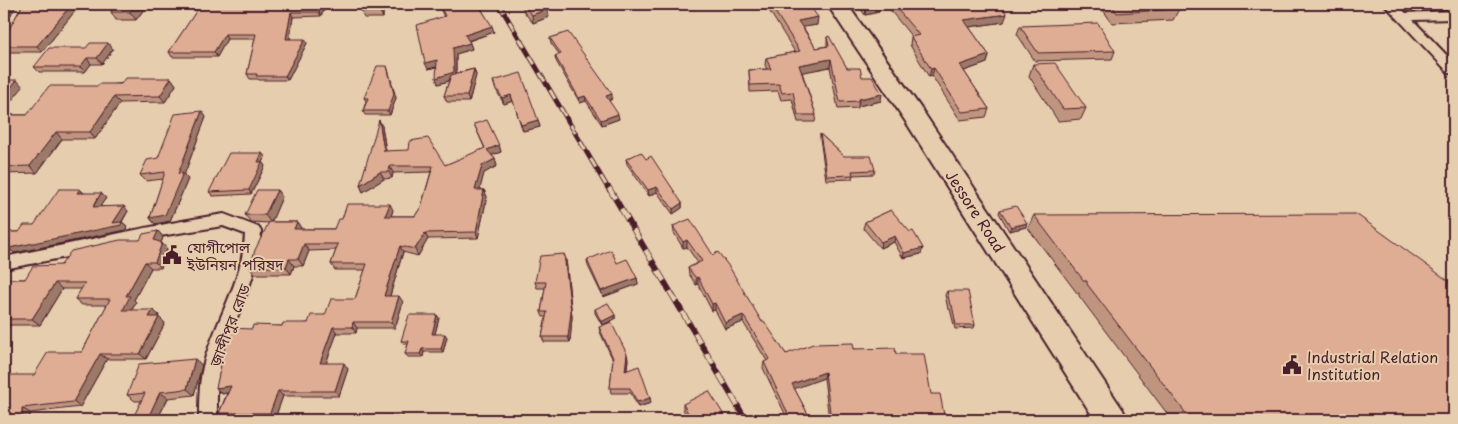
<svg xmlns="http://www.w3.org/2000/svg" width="1458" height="424" viewBox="0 0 1458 424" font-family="'Playpen Sans','Noto Sans Bengali',sans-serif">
<rect width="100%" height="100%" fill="#e6cdae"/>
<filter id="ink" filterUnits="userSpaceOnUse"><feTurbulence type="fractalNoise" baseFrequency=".02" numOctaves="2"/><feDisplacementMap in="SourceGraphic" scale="10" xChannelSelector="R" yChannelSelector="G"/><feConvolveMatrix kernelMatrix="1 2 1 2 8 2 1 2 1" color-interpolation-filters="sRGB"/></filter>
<g filter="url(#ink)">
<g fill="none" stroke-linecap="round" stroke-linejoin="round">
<!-- minor casing -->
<g stroke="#4a1f2b" stroke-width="4">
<path id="minor" d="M1384 4H1396L1406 13 1454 11V19L1413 20 1454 63V74L1449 73Z
M224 214 258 227 261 231C259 278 235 315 222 359 216 380 217 399 217 420H199C199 399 199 379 205 359 218 316 243 280 245 234L223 226 160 236 98 251 4 269V257C77 243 150 225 224 214Z"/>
</g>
<!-- trunk casing -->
<g stroke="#4a1f2b" stroke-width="4">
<path id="trunk" d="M827 4H847L922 110 1123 410 1127 420H1095L906 122Z"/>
</g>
<!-- minor -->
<use href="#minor" fill="#e6cdae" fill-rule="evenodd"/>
<!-- trunk -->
<use href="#trunk" fill="#e6cdae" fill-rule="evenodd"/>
<!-- rail-far1 casing -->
<g stroke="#4a1f2b" stroke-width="5">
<path id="rail-far1" d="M499 4 609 190"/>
</g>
<!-- rail casing -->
<g stroke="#4a1f2b" stroke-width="6">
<path id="rail" d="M609 188 746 420"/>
</g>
<!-- rail-far1 -->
<use href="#rail-far1" stroke="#e6cdae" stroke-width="3" stroke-dasharray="10" stroke-linecap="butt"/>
<!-- rail -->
<use href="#rail" stroke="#e6cdae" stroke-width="4.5" stroke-dasharray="12" stroke-linecap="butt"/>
</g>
<!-- wall -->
<path fill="#c0957f" stroke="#4a1f2b" d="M23 4H148L136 20H116L111 12 115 6H79L42 52H4V38Z
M193 4H327L321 16 293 17 290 39 307 43 288 80H259L258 79H250L247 74 255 39H227L217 57H172L169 52 200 6H194Z
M335 4H344V7Z
M363 4H410L408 9H383V18H364L361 11Z
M438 4H484V5L480 6 494 32 469 41 472 49 456 54V73L474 69 476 75 469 102H447L444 96 449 81 438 84 437 67 428 69 444 17Z
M522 4 549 17 533 23 524 12Z
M765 4H808L817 25 803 27 816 48 827 46V37L847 68 862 77 881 101 858 106V108L838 109 830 67 802 72 816 115 815 122H798L792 99 781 100 778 91 750 92 749 70 767 69 765 65 766 58 795 52Z
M857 4H880L879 12 865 15Z
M885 4H1000L1004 22 969 27 989 55 987 63 964 71 989 109 986 117 960 120 932 76 929 77 910 45 911 37H912Z
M1106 4H1175L1179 9 1173 20 1112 23 1103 10Z
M1419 4H1454V9L1425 10Z
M1020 26 1115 51 1112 59 1035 61 1017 34Z
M550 38 612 99 609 101 619 119 602 125 586 101 580 103 556 61 555 56 559 54 551 43Z
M113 49 102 64H91L85 72H39L34 67Z
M1033 64 1086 108 1081 119 1058 121 1029 76Z
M388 70 396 98 390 115H365L363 111 366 101 364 98Z
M171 78 176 85 165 102 120 103 95 139H62L37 173 4 174V115H27L98 86Z
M493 81 538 120 540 127 523 131 513 101 504 104 495 88Z
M206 117 184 175 188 179 170 221 155 224 150 218 163 179 146 181 140 175 158 158Z
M474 124 499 145 501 152 492 155 495 159 497 166 484 173 479 190H484L487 197 478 238 428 239 418 256 403 252 390 296 403 302 395 328H357L356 333H337L326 363 348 369 339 396H283L275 418H225L219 413 227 393 222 394 216 388 252 329 308 323 325 315 355 299 365 270H335L331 264 336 250 309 251 303 266H294L291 274H255L250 267 269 223 251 222 245 215 277 190 282 197 271 222H297L301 228V229H334L342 219 393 210 391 216H415L421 207 431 172 393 173 392 178 384 179 363 192 360 185 382 126 386 151 445 165 485 149Z
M820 134 844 156 875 170 874 174 853 175 852 179 826 180 820 138Z
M262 153 265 157 262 162 265 166 251 194 213 196 209 192Z
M626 159H646L682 203V208L673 214 657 192 649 196 627 164Z
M80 189 84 193 106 198 100 206 128 211 122 222 127 226 126 230 14 253 12 251H4V232H19L34 225Z
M891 210 921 254 903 258 894 242 880 248 863 228 865 222Z
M1000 210 1026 227 1009 231 999 213Z
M1034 215 1454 420H1172L1079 296V293H1077L1028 228Z
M673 226 713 255 786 354 854 349 896 354 931 394 945 420H829L824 378 794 388 811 420H788L763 368 764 362 767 361 743 322 725 329 715 310 712 311 698 284 696 285 689 274 688 268 698 263 687 247 683 248 674 233Z
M158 231 163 237 161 243 167 249 161 268H151L134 300 136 302 132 310 159 315 158 317 165 323 146 359H107L80 407 30 413V420H4L34 375 82 352 107 305H82L75 299 82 289H62L40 325H10L4 334V279H25L61 265 140 240Z
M566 259 572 317 570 342H544L542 337 546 317H543L541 312 545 288H537L535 282Z
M587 260 617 263 637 278 638 284 603 297 588 266Z
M947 291 975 325 974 328 955 329 950 309H948L945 295Z
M595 309 615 315V319L602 325 595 313Z
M437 315 439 318 435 334 447 337 443 352H424L423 357H408L405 354 408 344H404L401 341Z
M599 327 628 359 627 370 650 398 651 403 638 407 631 393H611L610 388 613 360 600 332Z
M202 365 194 395 168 398 157 420H132L142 401H135L127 395Z
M683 404 727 420H689L683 409Z"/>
<!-- shaded-wall -->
<path fill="#9c7968" stroke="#4a1f2b" d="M8 4H17L4 27V12Z
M72 4H77L79 6 42 52 37 46Z
M137 4H148L136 20 130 12Z
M323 4H327L321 16 319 12Z
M380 4 383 9V18L380 11Z
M406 4H410L408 9Z
M477 4H484V5L478 7Z
M880 4 879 12 865 15 866 7Z
M547 9 549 17 533 23 532 15Z
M291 12 293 17 289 44 286 39Z
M1007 14 1004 22 962 28 964 20Z
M818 17 817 25 798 28V21Z
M492 26 494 32 467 41 465 35Z
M225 34 227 39 217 57 214 52Z
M305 39 307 43 288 80 285 76Z
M108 43 113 49 102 64 97 58Z
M470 43 472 49 456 54V79L438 84 436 78 453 48Z
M989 55 987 63 958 73 960 65Z
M87 58 91 64 85 72 80 67Z
M831 59 830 67 799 73V65Z
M437 60 440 66 428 69 425 63Z
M387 66 396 98 390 115 388 111Z
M934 68 932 76 929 77 931 69Z
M474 69 476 75 469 102 467 96Z
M171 78 176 85 165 102 160 96Z
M17 80 23 87 4 110V96Z
M612 94V99L607 101 606 96Z
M882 94 881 101 858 106 859 99Z
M511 95 513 101 504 104 502 98Z
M585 96 586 101 580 103 579 98Z
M114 97 120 103 95 139 90 132Z
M202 111 206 117 184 175 188 179 170 221 155 224 150 218 178 174Z
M618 114 619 119 602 125 601 120Z
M379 120 382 126 387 158 384 151Z
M538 120 540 127 523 131 521 125Z
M56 132 62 139 37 173 30 166Z
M499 145 501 152 489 156 487 150Z
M262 153 265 157 262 162 265 166 251 194 249 190 258 162Z
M495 159 497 166 484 173 478 197 475 190 482 166Z
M390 166 393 173 392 178 389 172Z
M380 172 384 179 363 192 360 185Z
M657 187V192L649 196 648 190Z
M80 189 84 194 77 193Z
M277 190 282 197 271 223 265 215Z
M484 190 487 197 478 238 476 232Z
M101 193 106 198 97 211 93 207Z
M682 203V208L673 214V209Z
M390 204 393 210 389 223 385 216Z
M124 206 128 211 119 226 122 222 127 226 126 230 14 253 9 248 113 223Z
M297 222 301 228 298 236 294 229Z
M1027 223 1026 227 1009 231 1011 227Z
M158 231 163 237 160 246 154 240Z
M425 233 428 239 418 256 415 249Z
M895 236 894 242 880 248 881 242Z
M687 240V247L683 248V242Z
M162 243 167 249 161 268 155 262Z
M304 244 309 251 303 266 298 259Z
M400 246 403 252 388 302 384 296Z
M923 248 921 254 903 258 904 253Z
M564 254 566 259 572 317 570 342 568 337Z
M289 259 294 266 291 274 286 267Z
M145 262 151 268 134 300 136 302 129 315 123 310 126 296Z
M698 277V284L696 285V278Z
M637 278 638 284 603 297 601 291Z
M55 283 62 289 40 325 32 319Z
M399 296 403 302 395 328 391 322Z
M715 303V310L712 311V304Z
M153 310 159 315 155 323 149 317Z
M437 315 439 318 434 337 432 334Z
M615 315V319L602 325 601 322Z
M743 315V322L725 329V323Z
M159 317 165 323 146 359 140 354Z
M4 320 10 325 4 334Z
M353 322 357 328 356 333 352 327Z
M333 327 337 333 324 369 320 363Z
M445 334 447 337 443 352 441 349Z
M422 349 424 352 423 357 420 354Z
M100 354 107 359 80 407 73 402Z
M627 354 628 359 626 376 625 371Z
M195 359 202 365 194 395 187 389Z
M344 363 348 369 339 396 335 391Z
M825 372 824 378 791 390 792 384Z
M231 386 236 391 222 394 216 388Z
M278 391 283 396 275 418 270 413Z
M160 392 168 398 157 420H147Z
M650 398 651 403 638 407 637 402Z
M22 408 30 413V420H29L22 416Z
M403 415 405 419V420H402Z
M19 416 25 420H16Z"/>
<!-- building -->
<path fill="#dfad94" stroke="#4a1f2b" d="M4 4H8L4 12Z
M23 4H72L37 46H4V38Z
M117 4H137L130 12H111Z
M201 4H323L319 12H291L286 39H305L285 76H256L257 74H247L256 34H225L214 52H169Z
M363 4H380V11H361Z
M439 4H478L492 26 465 35 470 43 453 48 454 72 436 78 437 60 425 63 417 25 445 16Z
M522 4H543L547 9 532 15Z
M770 4H808L818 17 798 21 816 48 829 46 827 37 829 36 847 68H860L862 77H872L882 94 859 99V101L840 102 831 59 799 65 816 115H798L793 92 782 93 779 84 750 85 749 70 771 69 766 58 800 51Z
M864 4H880L866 7Z
M893 4H1000L1007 14 964 20 989 55 960 65 989 109 962 112 934 68 931 69 911 37 919 35Z
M1111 4H1175L1179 9 1117 13Z
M1098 23 1115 51 1038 53 1020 26Z
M568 32 612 94 606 96 618 114 601 120 585 96 579 98 555 56 561 54 550 38Z
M90 43H108L97 58H87L80 67H34L49 48H86Z
M1055 63 1086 108 1063 109 1033 64Z
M377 66H387L394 94 388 111H363L368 98H364Z
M474 69 467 96H444L451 75Z
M521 73 538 120 521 125 511 95 502 98 493 81Z
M125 78H171L160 96 114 97 90 132H56L30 166 4 167V115H27L49 86H98L99 84H121Z
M4 80H17L4 96Z
M202 111 178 174 183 173 165 215 150 218 165 172 140 175 147 160 158 158 175 114Z
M379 120 384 151 409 150 410 141 428 138 445 165 485 148 474 124 487 120 499 145 487 150 495 159 482 166 475 190H484L476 232 425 233 415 249 400 246 384 296H399L391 322H353L352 327H333L320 363H344L335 391H278L270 413H219L231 386 216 388 229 328 252 329 253 325 282 326 283 323H308L311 315H325L331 299H355L367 264H331L338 244H304L298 259H289L286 267H250L255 250 269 222H297L294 229H334L338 219H342L347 204H390L385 216H415L421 207 433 166H390L389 172H380L360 185Z
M820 134 844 156H871L875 170 852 171 853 175 827 176Z
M641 152 646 159 651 156 682 203 673 209 657 187 648 190 626 159Z
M229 153H262L258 162H262L249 190 209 192Z
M59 189H80L77 193H101L93 207 124 206 113 223 122 222 121 225 9 248 10 247H4V232H19L24 225H34Z
M257 190H277L265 215H245Z
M1016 206 1027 223 1011 227 1000 210Z
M891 210 910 232 913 231 923 248 904 253 895 236 881 242 865 222Z
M1356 214 1454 285V420H1191L1087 284V281H1084L1034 215Z
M690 219 713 255 718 252 730 268 762 322 764 321 786 354 813 344 853 343 854 349 895 348 896 354H924L931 394H940L945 420H831L825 372 792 384 811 420H797L796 419 791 420 764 362 770 359 743 315 725 323 715 303 712 304 698 277 696 278 688 268 702 261 687 240 683 242 673 226Z
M158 231 154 240 162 243 155 262H145L126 296H130L123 310H153L149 317H159L140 354H100L73 402 22 408V416H19L16 420H4V375H34L48 352H82L110 299H75L85 283H55L32 319H4V279H25L33 266 61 265 71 251 120 240H140L143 234Z
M611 250 617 263 627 259 637 278 601 291 587 260Z
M564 254 571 312 568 337H542L547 312H541L546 282H535L540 256Z
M947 291H968L975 325H956L952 305H950Z
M608 303 615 315 601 322 595 309Z
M409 315H437L432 334H445L441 349H422L420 354H405L409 341H401Z
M611 322 627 354 625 371 639 366 650 398 637 402 630 388H610L613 358 599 327Z
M195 359 187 389 160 392 147 420H132L145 393 127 395 139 364Z
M709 391 727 420H692L683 404Z
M403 415 402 420H377L378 416Z
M1053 418H1071V420H1054Z"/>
</g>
<!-- icons -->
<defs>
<g id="civic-bare" transform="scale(1.5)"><path d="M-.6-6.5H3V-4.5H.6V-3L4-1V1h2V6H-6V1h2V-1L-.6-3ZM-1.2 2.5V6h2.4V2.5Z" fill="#4a1f2b" stroke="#e6cdae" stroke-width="2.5" paint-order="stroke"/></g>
</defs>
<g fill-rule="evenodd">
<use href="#civic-bare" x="172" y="255"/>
<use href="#civic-bare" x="1292" y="365"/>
</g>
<g text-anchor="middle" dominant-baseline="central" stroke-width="4" stroke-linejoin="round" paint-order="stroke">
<!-- street labels -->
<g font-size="15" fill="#4a1f2b" stroke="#e6cdae">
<text transform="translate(976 211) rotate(57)">Jessore Road</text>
<text transform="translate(229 325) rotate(-69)">জ়াব্দীপুর রোড</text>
</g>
<!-- poi labels -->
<g font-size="15" fill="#4a1f2b" stroke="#e6cdae" text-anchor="start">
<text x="187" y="246">যোগীপোল<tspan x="187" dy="17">ইউনিয়ন পরিষদ</tspan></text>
<text x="1307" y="356">Industrial Relation<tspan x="1307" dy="17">Institution</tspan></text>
</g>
</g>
<!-- margin -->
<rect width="1458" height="424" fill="none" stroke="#e6cdae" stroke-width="20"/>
<rect x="10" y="10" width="1438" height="404" fill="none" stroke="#4a1f2b" stroke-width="2" filter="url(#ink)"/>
</svg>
